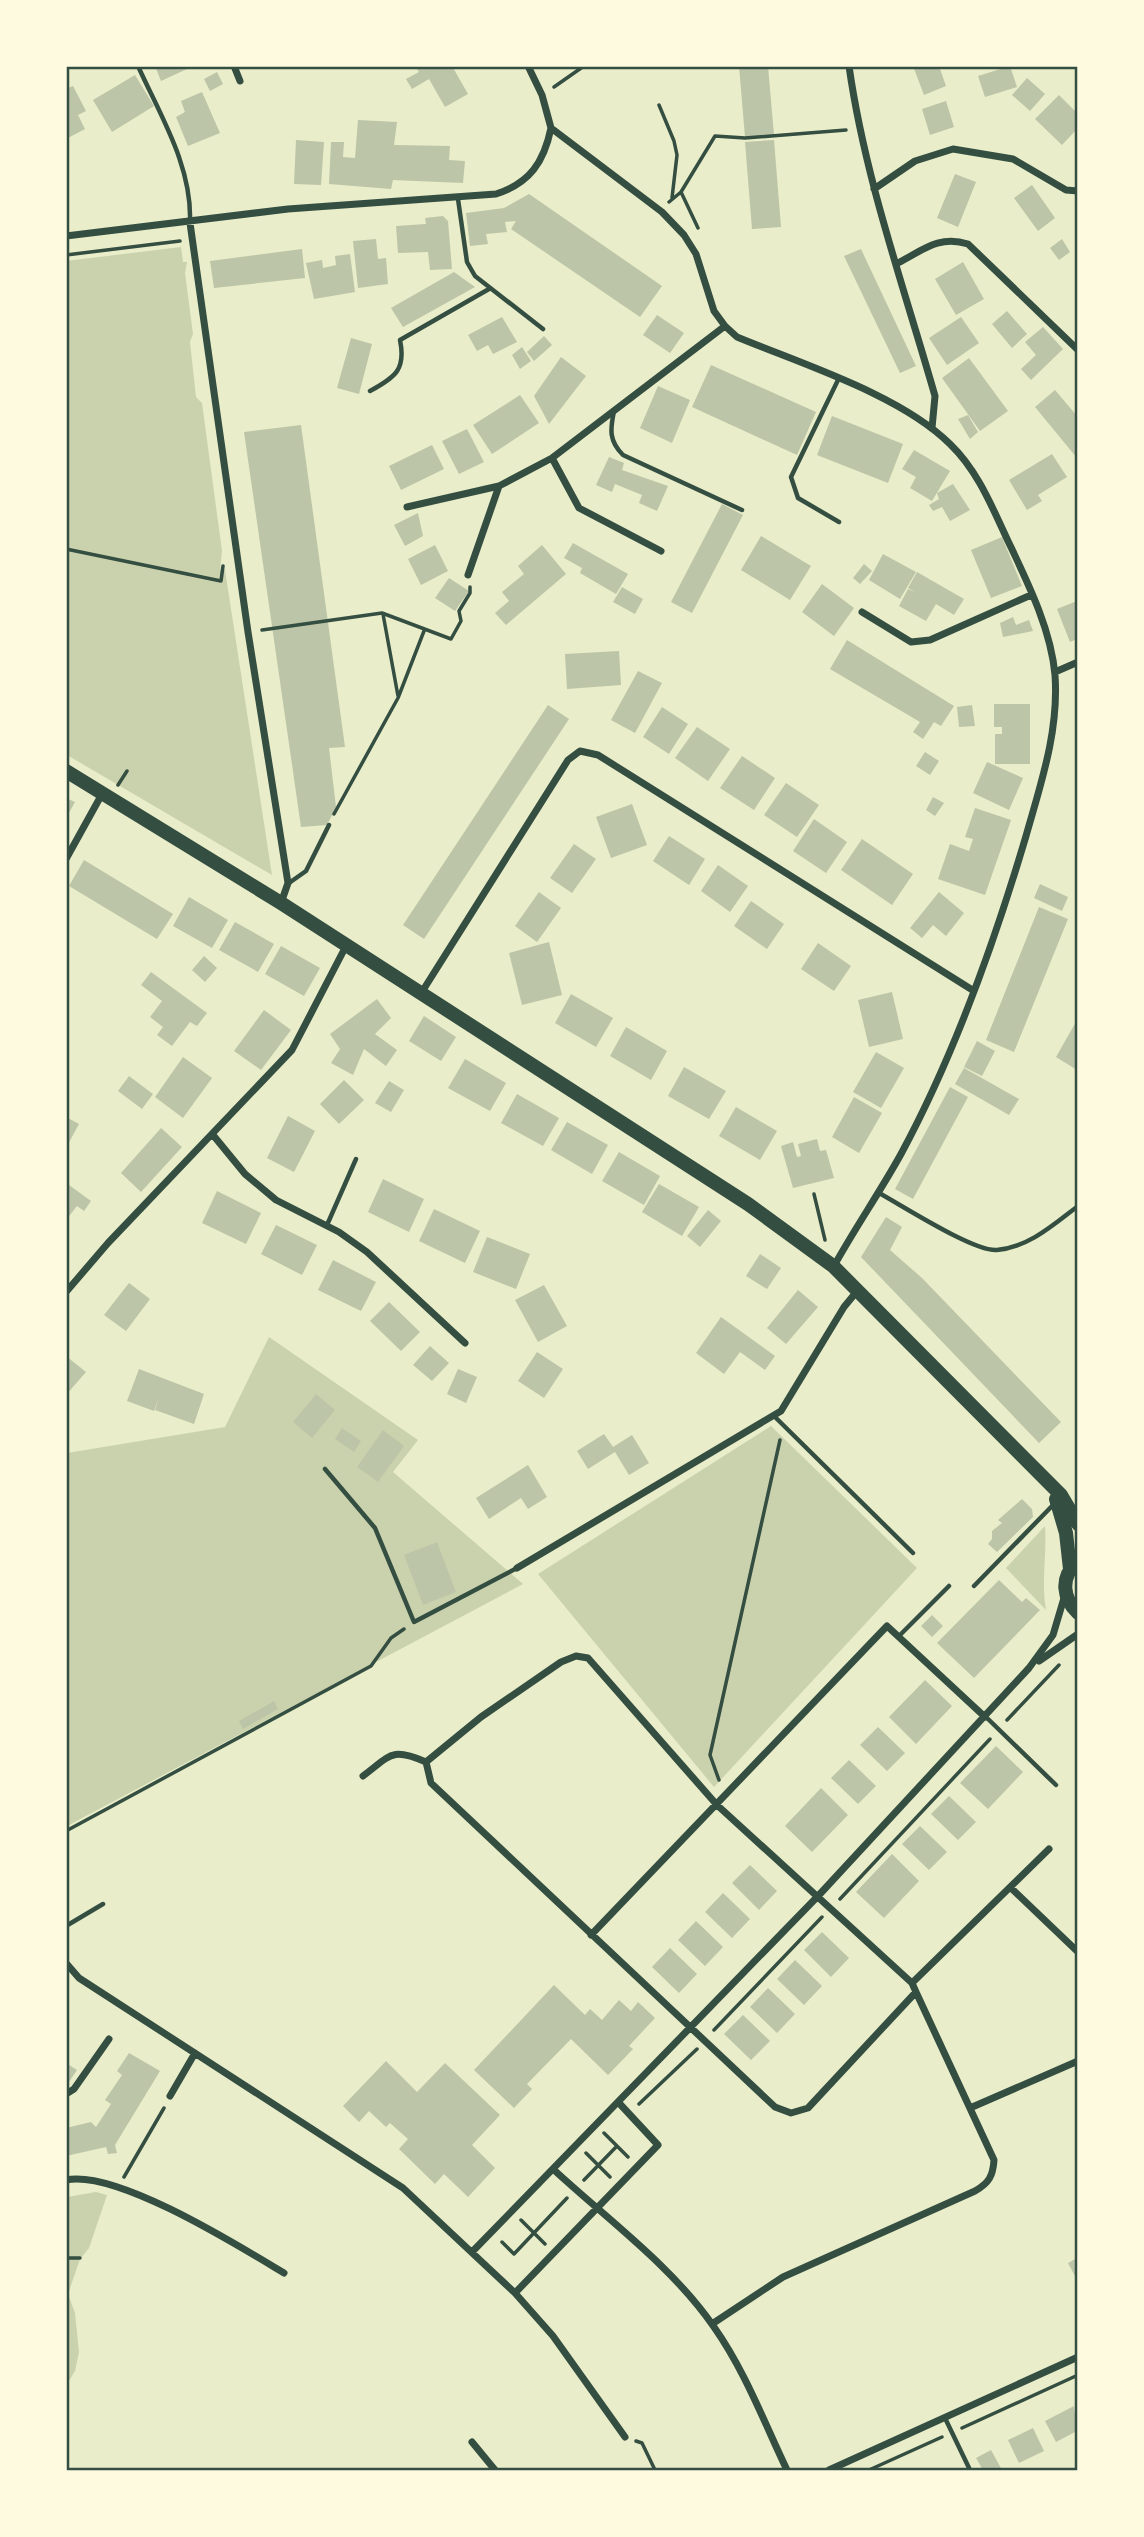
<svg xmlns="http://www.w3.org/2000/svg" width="1144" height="2537" viewBox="0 0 1144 2537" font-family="Rubik,sans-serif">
<rect width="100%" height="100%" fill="#e9edc9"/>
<!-- green -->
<path fill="#cad2ad" d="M181 247 183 262H187L185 273 193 334 190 342 196 397 202 403 222 551 220 570H225L272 875 67 755 66 261Z
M269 1337 418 1440 393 1472 523 1584 67 1826V1453L225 1427Z
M771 1426 917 1568 714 1787 538 1574Z
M1045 1526C1047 1555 1041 1581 1046 1610L1006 1568Z
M96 2192 107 2195 89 2248 80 2259 68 2294 75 2313 79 2352 75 2371 67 2384V2197Z"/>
<!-- building -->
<path fill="#bcc5a7" d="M155 66H185L187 69 161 81Z
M415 66H452L468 94 445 107 429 79 412 89 406 79 419 72Z
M739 66H768L774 135 745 137Z
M913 66H939L946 86 924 95Z
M1010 66 1017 87 985 97 978 76Z
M217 72 223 84 210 91 204 79Z
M135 75 154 106 112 132 93 100Z
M1027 78 1045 94 1030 111 1012 95Z
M73 86 86 111 78 115 85 129 66 139V89Z
M202 92 220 133 188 146 176 117 185 112 181 101Z
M1059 95 1077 113V129L1062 145 1035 119Z
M946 101 954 127 930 135 922 109Z
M358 120 397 122 394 145 450 146 449 160 465 161 463 183 393 180 391 189 329 184 331 142H344L343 157 355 158Z
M296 140 324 142 321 185 294 184Z
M774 140 781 227 752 229 745 142Z
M955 174 976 182 958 227 937 218Z
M1032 185 1055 218 1038 231 1014 198Z
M529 194 662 286 640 317 511 229 516 221 505 222 507 232 486 234 488 244 470 246 466 213 504 208Z
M443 216 448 221 452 269 430 270 428 252 398 253 396 226 426 224 425 218Z
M376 239 378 259 386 258 388 284 358 288 353 241Z
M1062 239 1070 252 1059 260 1050 248Z
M302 249 305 278 214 288 210 261Z
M861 249 916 366 900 373 844 256Z
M350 254 355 292 314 299 306 263 322 260 323 268 336 265 335 256Z
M963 262 984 299 956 315 935 279Z
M454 272 475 287 403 327 391 308Z
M1007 311 1027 334 1012 348 992 324Z
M657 315 684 333 670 353 643 335Z
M502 317 517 342 493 354 488 345 477 351 468 335Z
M961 317 979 343 947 365 929 338Z
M1043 327 1063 349 1031 380 1021 369 1036 355 1025 342Z
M544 336 552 345 534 361 527 352Z
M351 338 372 344 359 394 337 388Z
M522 347 531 361 520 369 512 355Z
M561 357 586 376 549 424 534 396Z
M969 358 1008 411 980 431 942 378Z
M711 365 816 412 797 455 692 407Z
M658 386 690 400 672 443 640 428Z
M1055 390 1077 416V458L1035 407Z
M520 395 539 423 492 454 473 425Z
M968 415 978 432 970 439 958 419Z
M832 416 903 444 888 483 817 455Z
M301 425 345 747 329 748 336 807 327 825 301 827 244 432Z
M467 429 484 462 459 474 442 441Z
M432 445 444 469 401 490 389 466Z
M914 450 950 471 932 501 910 488 916 477 902 469Z
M1052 454 1067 477 1038 495 1042 501 1027 510 1009 480Z
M609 457 624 463 622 470 668 486 657 511 639 503 642 495 615 484 612 492 596 485Z
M953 484 970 510 950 521 942 507 933 511 929 505 939 499 937 493Z
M722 504 743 515 692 613 671 602Z
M418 513 423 536 405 546 394 525Z
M761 536 811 566 790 600 741 570Z
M1002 537 1022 586 991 598 971 550Z
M573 543 628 574 616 594 580 573 582 568 564 558Z
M435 545 448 571 421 585 408 559Z
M542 545 566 574 506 625 495 613 509 601 502 592 524 574 518 566Z
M883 554 916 572 900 599 869 580Z
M864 564 872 571 860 584 853 578Z
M917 572 964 599 954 615 936 604 926 621 899 606 908 589 915 592 908 588Z
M449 578 469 591 455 611 435 598Z
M822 584 854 608 834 636 802 612Z
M622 587 643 599 635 614 613 602Z
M1077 601V639L1070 642 1057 609Z
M1013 617 1016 625 1029 620 1033 631 1003 637 1000 623Z
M847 640 954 706 941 726 934 722 923 739 913 732 920 722 830 669Z
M619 651 621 685 567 689 565 654Z
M638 671 662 683 635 733 611 720Z
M994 704H1030V764H995V734H1002V727H994Z
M548 705 569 719 424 939 403 925Z
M972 705 975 726 959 727 957 707Z
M662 707 688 724 669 754 643 737Z
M697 727 730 749 708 781 675 758Z
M925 752 939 761 930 775 916 766Z
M742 756 775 778 754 810 720 788Z
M987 762 1023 778 1009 810 973 793Z
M786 783 819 805 797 837 764 815Z
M933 797 944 803 935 816 926 810Z
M66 798 75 802 66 818Z
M632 804 647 845 611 858 596 817Z
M975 808 1011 820 985 895 938 879 950 844 969 851 973 839 965 837Z
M814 819 847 842 826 873 793 851Z
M669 836 705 859 689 885 653 861Z
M862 839 913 874 892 905 841 870Z
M574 844 596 859 572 893 550 878Z
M84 860 173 914 157 939 69 886Z
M718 865 748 886 730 912 701 891Z
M1040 884 1068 897 1062 911 1034 898Z
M539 892 561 908 537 942 515 926Z
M939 892 964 913 946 936 933 925 922 938 910 928Z
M189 897 228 920 212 948 173 926Z
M751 901 784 924 767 949 734 926Z
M1039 907 1068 919 1014 1052 986 1040Z
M235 922 274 944 258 972 219 950Z
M549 942 562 995 522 1005 509 953Z
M818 943 851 966 834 991 801 969Z
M281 946 320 968 304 996 265 974Z
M204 956 217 968 205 982 192 970Z
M151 972 207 1013 197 1026 190 1022 172 1046 157 1035 163 1027 150 1017 162 1001 141 985Z
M892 992 903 1039 869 1047 858 1000Z
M571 994 613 1018 596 1047 555 1023Z
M377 999 391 1018 375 1034 397 1050 386 1066 364 1049 353 1075 331 1063 340 1049 330 1034Z
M264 1010 291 1030 261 1070 234 1051Z
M424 1016 456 1037 441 1061 409 1041Z
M1077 1020V1070L1056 1057Z
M626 1027 667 1051 651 1080 610 1056Z
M977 1041 995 1051 982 1076 964 1067Z
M876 1052 904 1068 881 1108 853 1092Z
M183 1057 212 1078 183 1118 155 1097Z
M465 1059 506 1083 490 1111 448 1088Z
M684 1067 726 1091 709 1119 668 1096Z
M964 1068 1019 1099 1009 1115 955 1084Z
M129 1076 153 1094 142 1109 118 1091Z
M344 1080 364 1100 339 1124 320 1104Z
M389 1081 404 1090 391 1112 375 1103Z
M950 1087 968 1097 913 1199 895 1189Z
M517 1094 559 1118 543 1146 501 1123Z
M854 1097 882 1113 859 1153 832 1137Z
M736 1107 777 1131 760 1160 719 1136Z
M288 1116 315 1131 294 1172 267 1158Z
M66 1117 79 1124 66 1148Z
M567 1122 608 1145 592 1174 551 1150Z
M161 1128 182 1147 141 1192 121 1173Z
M817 1139 820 1151 826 1150 834 1178 793 1188 781 1146 793 1142 797 1157 801 1156 798 1144Z
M619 1152 660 1176 644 1205 602 1181Z
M383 1179 424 1199 409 1232 368 1212Z
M659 1184 699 1207 682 1236 642 1212Z
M69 1185 91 1201 84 1211 77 1206 66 1220Z
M217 1191 261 1213 246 1244 202 1223Z
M434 1209 480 1231 465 1263 419 1241Z
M708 1210 721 1221 700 1247 687 1236Z
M886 1217 902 1227 890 1250 922 1278 1061 1422 1039 1443 861 1257Z
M276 1225 317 1245 302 1275 261 1254Z
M487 1237 530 1254 516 1289 473 1272Z
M760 1254 781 1268 767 1289 746 1276Z
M333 1260 376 1282 361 1311 318 1290Z
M129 1283 150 1299 126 1331 104 1315Z
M544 1285 567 1326 538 1342 515 1300Z
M798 1290 818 1307 786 1344 767 1328Z
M389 1302 420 1332 401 1351 370 1321Z
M721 1317 775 1356 765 1370 740 1352 724 1374 696 1353Z
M430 1346 449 1363 432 1381 413 1365Z
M537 1352 563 1369 544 1398 518 1381Z
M66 1356 86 1372 66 1395Z
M139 1369 204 1394 194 1424 155 1410 159 1397 154 1411 127 1401Z
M458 1369 477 1377 466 1403 447 1394Z
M316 1394 335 1410 312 1438 293 1422Z
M342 1428 361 1441 354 1452 335 1439Z
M383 1430 404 1446 378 1482 357 1467Z
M604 1434 613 1447 632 1435 649 1463 629 1475 615 1452 588 1469 577 1451Z
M528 1465 547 1497 528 1509 521 1498 489 1519 476 1498Z
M1022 1499 1032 1509 1033 1517 997 1552 988 1544 992 1539V1531L1002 1523 998 1520Z
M437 1542 456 1592 423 1605 404 1555Z
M999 1580 1022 1602 1026 1598 1040 1610 974 1678 937 1643Z
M932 1615 943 1626 932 1637 921 1626Z
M925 1680 952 1706 916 1744 889 1717Z
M274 1701 278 1709 243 1729 239 1721Z
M878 1727 905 1753 887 1771 860 1745Z
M996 1746 1023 1772 988 1809 960 1783Z
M849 1760 876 1786 858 1804 831 1778Z
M821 1788 848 1815 812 1852 785 1826Z
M949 1796 976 1822 958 1840 931 1814Z
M920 1826 947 1852 929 1870 902 1844Z
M892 1854 919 1881 884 1918 856 1892Z
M750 1865 777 1891 759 1910 732 1883Z
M723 1893 750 1919 732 1938 705 1912Z
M696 1921 723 1947 705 1966 678 1940Z
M822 1932 849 1958 831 1977 804 1950Z
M670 1948 697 1974 679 1993 652 1967Z
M795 1960 822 1986 804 2005 777 1979Z
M554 1985 585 2015 590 2009 602 2020 619 2000 631 2011 638 2002 655 2018 629 2046 633 2049 608 2075 571 2039 527 2084 532 2089 514 2108 474 2070Z
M768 1988 795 2014 777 2033 750 2007Z
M743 2015 770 2041 751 2060 724 2034Z
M129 2053 160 2071 115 2145 117 2153 108 2154 106 2147 66 2156V2128L91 2122 96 2127 111 2104 105 2100 122 2075 117 2071Z
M386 2061 417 2092 445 2063 500 2115 472 2145 495 2168 468 2197 444 2174 435 2184 399 2149 408 2139 390 2123 386 2127 369 2111 359 2122 343 2106Z
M66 2063 77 2070 69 2082 66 2080Z
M1077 2258V2280L1068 2263Z
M1074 2406 1077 2431 1056 2442 1045 2421Z
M1033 2428 1044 2451 1019 2463 1008 2440Z
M991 2450 1002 2470H983L976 2458Z"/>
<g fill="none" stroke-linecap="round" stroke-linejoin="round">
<!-- path -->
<path stroke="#344e41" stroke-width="3.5" d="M554 87 584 66
M659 105 674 141 677 155 672 198
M681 192 698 228
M669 202 681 192 715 136 745 138 846 130
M66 255 180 241
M66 549 221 581 223 566
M383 614 398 696
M262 630 382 613 451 639 461 621 459 611 470 593V587
M118 785 127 771
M334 814 398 698 424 631
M814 1194 825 1240
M1007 1720 1059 1665
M719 1780 710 1755 780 1440
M66 1831 371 1666 391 1638 404 1629
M840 1899 990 1739
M714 2030 822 1917
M639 2104 697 2049
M604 2133 628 2157
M586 2153 610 2177
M124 2177 164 2108
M584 2180 617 2146
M521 2220 545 2244
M502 2242 514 2254 567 2198
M66 2258H80
M962 2428 1078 2375
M636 2441 642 2443 655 2470
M869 2470 942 2437"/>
<!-- service -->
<path stroke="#344e41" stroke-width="4.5" d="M138 66C161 117 192 166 190 222
M458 199 467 262 475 276 543 329
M838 380 791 477 798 498 839 522
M370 391C396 377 406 369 400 340L489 289
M614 411C610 430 609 441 623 455L742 510
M289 883 306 871 329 825
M879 1193C903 1206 974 1252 997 1250 1029 1247 1053 1225 1078 1206
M327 1225 356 1159
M774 1416 913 1553
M325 1469 375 1528 414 1622 517 1568
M974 1586 1054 1504
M899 1636 949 1586
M986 1717 1056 1785
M66 1926 103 1904
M945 2418 970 2470"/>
<!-- minor -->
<path stroke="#344e41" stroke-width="7" d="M234 66 240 81
M528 66 542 95 551 128 662 212 684 235 696 254 714 311 725 326 737 337C802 364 901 395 950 444 978 471 992 507 1008 541 1027 581 1051 629 1055 675 1059 731 1041 783 1026 836 994 944 955 1054 901 1154 880 1192 855 1228 834 1266
M849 66C865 179 904 287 935 396L932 428
M874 189 915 161 953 149 1013 159 1066 190 1078 191
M190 223 248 632 288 883 281 903
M66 236 288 209 496 194C530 183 544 162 551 128
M898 263C923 250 939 235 968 244L1078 350
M552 458 579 508 661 551
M407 507 499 486
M468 575 499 486 552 458 725 326
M862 612 911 642 930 640 1031 595
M1055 672 1078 662
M66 859 102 794
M420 995 568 760 580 751 598 755 974 991
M213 1135 245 1174 276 1200 339 1232 367 1252 465 1343
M66 1292 108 1243 292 1050 346 946
M517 1568 781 1411 844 1307 858 1290
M1039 1661 1078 1634
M363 1776C391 1755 391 1747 426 1762
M1011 1888 1078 1952
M591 1935 887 1626 985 1717
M66 1963 79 1978 403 2188 515 2293 553 2336 625 2437
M912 1983 1049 1849
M66 2094 74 2089 109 2039
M170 2096 195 2053
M970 2108 1078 2061
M553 2169C607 2219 672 2266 714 2327 745 2371 764 2422 787 2470
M66 2180C116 2169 239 2246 284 2273
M472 2252 819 1895 1029 1668 1053 1635 1064 1598
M515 2293 658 2145 619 2103
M712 2324 783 2277 975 2191C989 2183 993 2176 994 2160L916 1992 912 1983 717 1805 588 1658 576 1656 561 1662 481 1717 426 1762 431 1783 775 2107 791 2113 808 2108 916 1992
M472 2442 495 2470
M829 2470 1078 2357"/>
<!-- primary -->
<path stroke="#344e41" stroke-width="14" d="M66 771 281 903 748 1204 833 1266 1061 1495 1078 1524
M1056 1499 1066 1533 1070 1569
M1076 1563C1060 1578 1063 1599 1078 1613"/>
</g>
<!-- border -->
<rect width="1144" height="2537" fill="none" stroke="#fefae0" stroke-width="136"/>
<rect x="68" y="68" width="1008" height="2401" fill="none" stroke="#344e41" stroke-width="2.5"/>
</svg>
